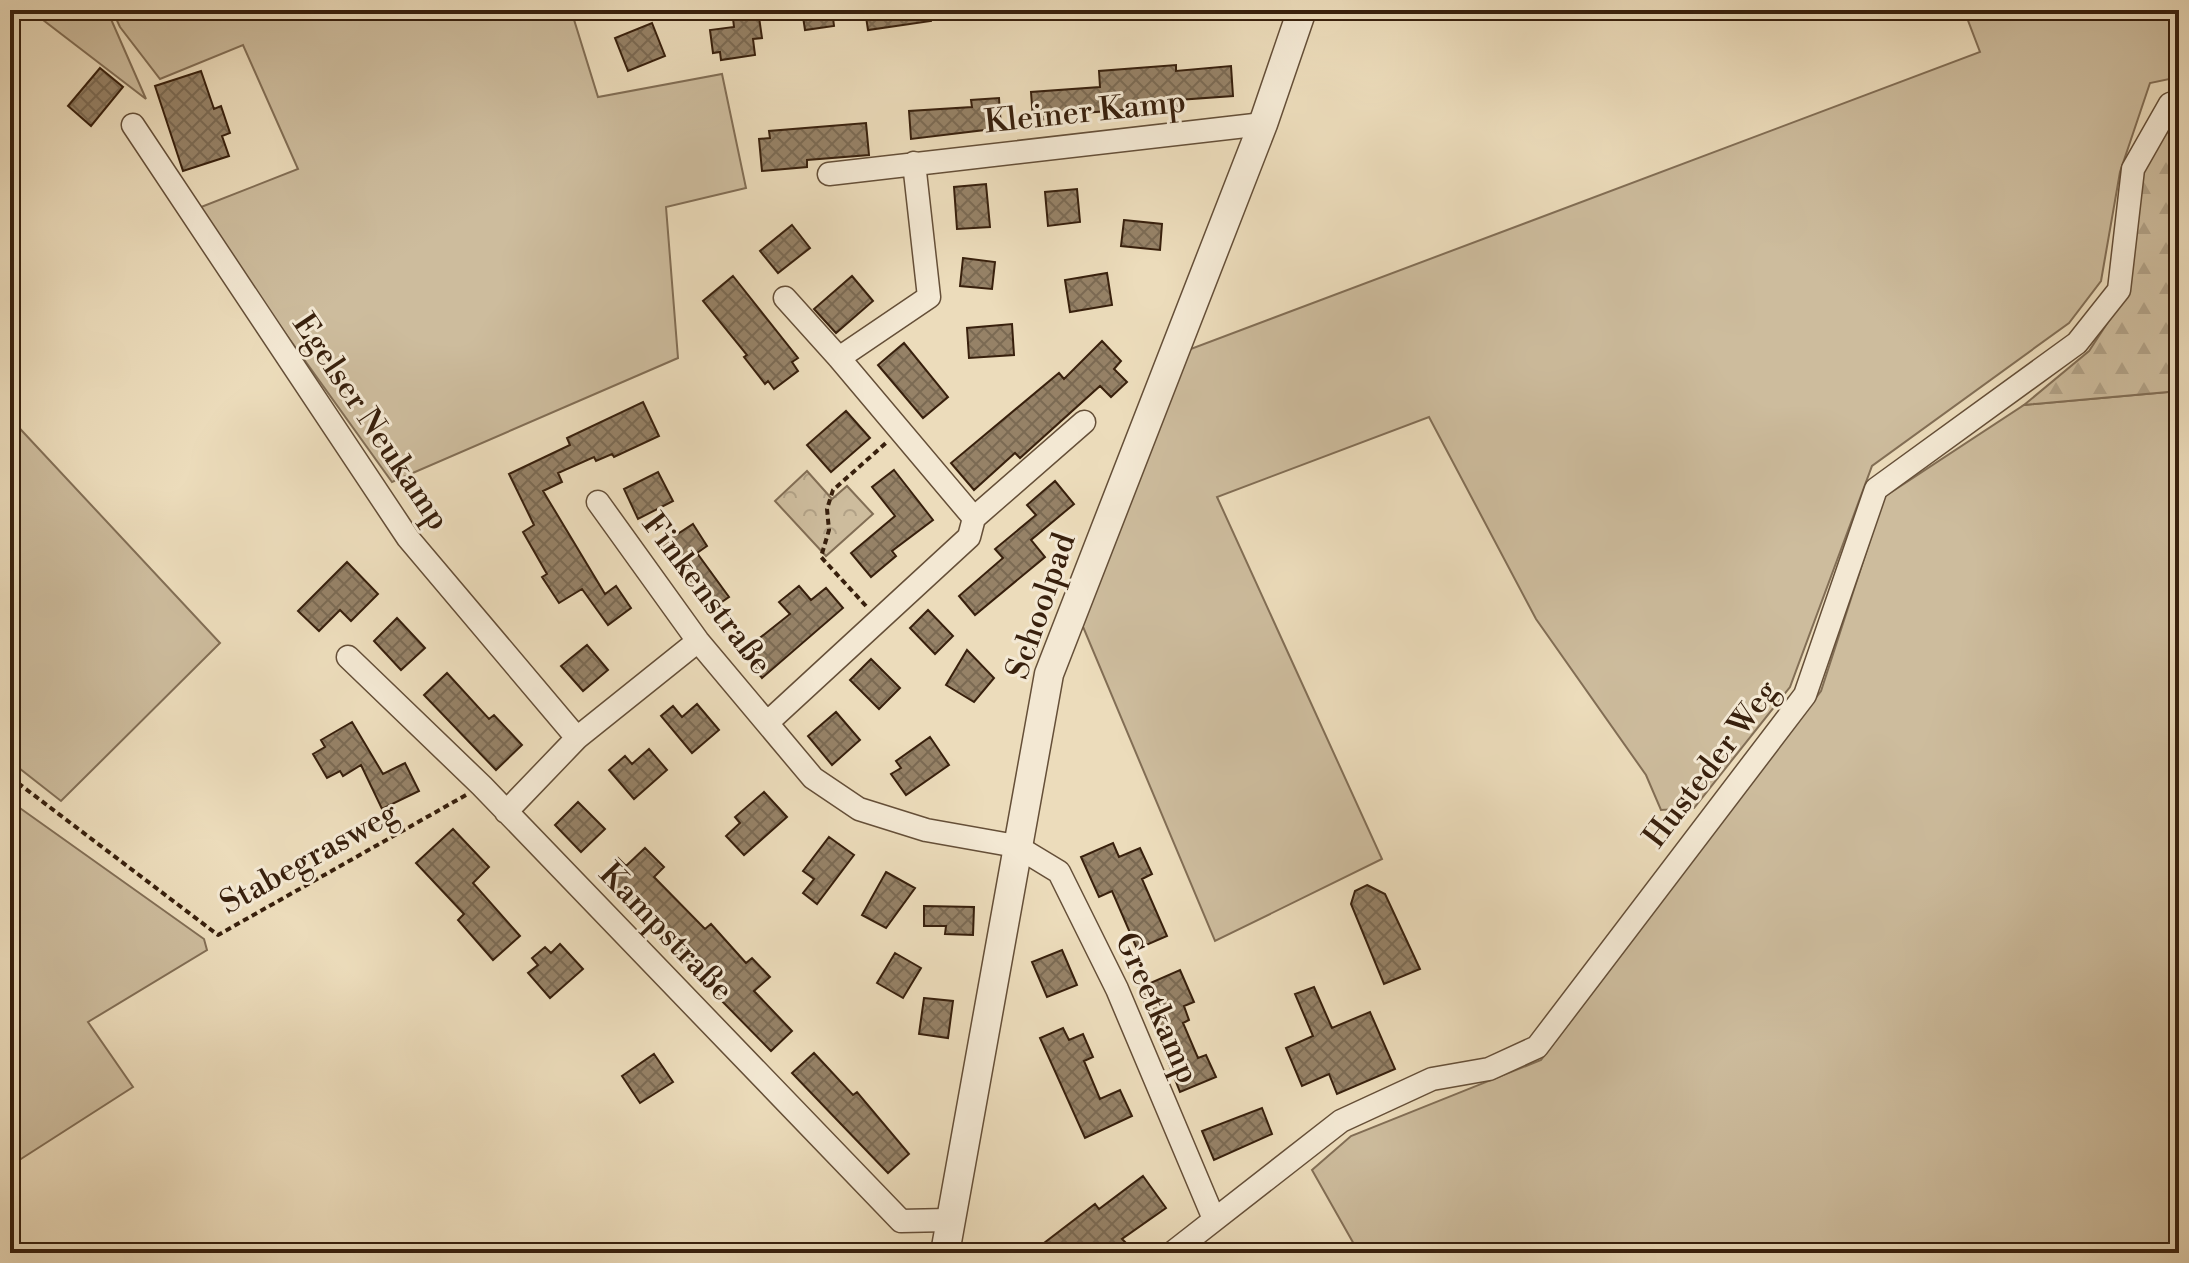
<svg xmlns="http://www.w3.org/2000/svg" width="2189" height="1263" viewBox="0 0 2189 1263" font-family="'Libre Bodoni',serif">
<defs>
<pattern id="forest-firs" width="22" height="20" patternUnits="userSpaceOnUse" patternTransform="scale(2)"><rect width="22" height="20" fill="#cdbc9d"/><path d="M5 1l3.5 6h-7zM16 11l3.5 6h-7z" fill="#b1a186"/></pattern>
<pattern id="park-crowns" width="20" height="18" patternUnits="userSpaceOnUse" patternTransform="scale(2)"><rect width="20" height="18" fill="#cdbc9d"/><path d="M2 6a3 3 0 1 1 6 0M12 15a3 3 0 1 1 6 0" fill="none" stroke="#b1a186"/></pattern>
<pattern id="building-cross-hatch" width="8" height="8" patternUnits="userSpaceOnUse" patternTransform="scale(2)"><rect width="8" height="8" fill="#968267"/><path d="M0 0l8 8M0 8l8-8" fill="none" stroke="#7b6a53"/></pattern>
</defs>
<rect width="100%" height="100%" fill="#ecdcbb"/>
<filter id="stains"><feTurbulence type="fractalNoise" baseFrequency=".0025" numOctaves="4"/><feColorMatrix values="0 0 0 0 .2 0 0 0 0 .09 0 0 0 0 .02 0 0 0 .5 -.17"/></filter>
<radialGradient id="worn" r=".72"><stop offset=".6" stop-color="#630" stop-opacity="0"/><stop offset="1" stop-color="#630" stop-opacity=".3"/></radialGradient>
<!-- grass -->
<path fill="#cdbc9d" stroke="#826e55" stroke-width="2" d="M30 10H107L146 99Z
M112 10H571L598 97 722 74 746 188 666 207 678 358 392 482 196 209 298 169 243 45 160 79 120 27Z
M1964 10H2179V77L2150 83 2120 172 2101 281 2069 323 1872 466 1790 687 1694 808 1661 810 1646 775 1536 619 1429 417 1217 497 1382 859 1215 941 1081 622 1188 350 1980 52Z
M2179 391V1253H1359L1312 1170 1351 1136 1541 1060 1821 691 1884 497 2024 405Z
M10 418 220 643 61 801 10 761Z
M10 801 204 939 207 950 88 1022 133 1087 10 1166Z"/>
<!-- forest -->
<path fill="url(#forest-firs)" stroke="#826e55" stroke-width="2" d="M2179 109V391L2024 405 2089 351 2129 290 2142 174Z"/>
<!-- park -->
<path fill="url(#park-crowns)" stroke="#826e55" stroke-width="2" d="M807 471 832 499 847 486 873 514 826 556 775 501Z"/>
<!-- building -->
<path fill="url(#building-cross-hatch)" stroke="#38200d" stroke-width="2" d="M732 10H758L762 38 753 39 755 55 721 60 720 52 713 53 710 30 734 27Z
M802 10H832L834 26 805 30Z
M865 10H930L931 21 868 30Z
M652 23 665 56 628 71 615 38Z
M1176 65V71L1231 66 1233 96 1178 100 1179 106 1068 114V118L1033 120 1031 92 1100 87 1099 71Z
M100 68 123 87 91 126 68 106Z
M201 71 214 109 221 106 230 133 222 136 229 156 183 171 155 86Z
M999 98 1001 128 911 139 909 111 972 107 971 100Z
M866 123 869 155 807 160V167L762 171 759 139 770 138 769 131Z
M986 184 990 227 957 229 954 187Z
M1077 189 1080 222 1048 226 1045 192Z
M1124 220 1162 224 1160 250 1121 246Z
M792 225 810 248 778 273 760 251Z
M963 258 995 262 992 289 960 286Z
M1107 273 1112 305 1070 312 1065 280Z
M733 276 798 358 792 362 798 371 774 389 768 381 765 384 744 357 747 355 703 301Z
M852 276 873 301 836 333 814 309Z
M1012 324 1014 355 969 358 967 328Z
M1102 341 1121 361 1114 369 1127 382 1111 397 1100 386 1020 458 1015 453 974 490 951 463 1059 373 1064 379Z
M904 343 948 397 923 418 878 365Z
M643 402 659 436 614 457 612 454 596 461 594 457 558 473 562 482 543 491 605 594 616 586 631 608 608 625 582 589 559 603 542 577 547 574 523 532 534 525 509 474 570 445 567 438Z
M846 411 870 438 831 472 807 445Z
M894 470 933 520 892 551 896 556 871 577 851 553 895 516 872 487Z
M658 472 673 501 638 519 624 489Z
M1055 481 1074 504 1031 540 1045 557 975 615 959 596 1003 558 995 549 1036 515 1027 505Z
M693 524 707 546 697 553 729 597 707 612 661 545Z
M347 562 378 594 351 621 340 610 319 631 298 611Z
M799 586 811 600 826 588 843 608 762 678 742 652 790 614 779 602Z
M928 610 953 636 935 654 910 628Z
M397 618 425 648 401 670 374 641Z
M587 645 608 670 583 691 561 666Z
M967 650 994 678 974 702 946 685Z
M871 659 900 688 879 709 850 680Z
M447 673 489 719 494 715 522 745 496 770 424 695Z
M697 704 719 730 692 753 661 716 673 706 682 717Z
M836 712 860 740 832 765 808 736Z
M352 722 383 774 405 763 419 791 382 809 361 765 343 776 340 771 327 778 313 754 325 747 321 740Z
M930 737 949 765 906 795 891 774 901 768 896 761Z
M649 749 667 770 634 799 609 770 625 756 632 764Z
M764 792 787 817 744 855 726 836 740 823 735 817Z
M578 802 605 829 581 852 555 825Z
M453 829 489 867 473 883 520 936 493 960 458 920 464 914 416 863Z
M829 837 854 855 817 904 803 893 814 879 803 871Z
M1113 843 1119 857 1140 848 1152 874 1142 879 1167 936 1137 949 1112 891 1099 897 1081 857Z
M645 848 664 867 654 877 705 929 711 924 746 963 752 958 770 977 754 991 792 1031 771 1051 600 877 618 858 626 866Z
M886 872 915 888 886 928 862 915Z
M1367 885 1385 894 1420 969 1384 984 1351 904 1355 891Z
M924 906 974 907 973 935 945 934 946 926H924Z
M560 944 583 969 550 998 528 973 538 965 532 958 545 947 551 953Z
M1062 950 1077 985 1047 997 1032 962Z
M895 953 921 968 903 998 877 983Z
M1180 970 1194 1002 1184 1006 1189 1020 1183 1023 1198 1058 1206 1055 1216 1077 1180 1092 1139 988Z
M1314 987 1332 1028 1370 1012 1395 1069 1337 1094 1329 1074 1302 1086 1286 1048 1313 1036 1295 994Z
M924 998 953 1001 948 1038 919 1034Z
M1063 1028 1069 1040 1083 1034 1093 1057 1084 1061 1100 1099 1120 1090 1132 1116 1085 1138 1040 1038Z
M814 1053 853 1095 857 1092 909 1154 888 1173 792 1073Z
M654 1054 673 1082 640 1103 622 1076Z
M1262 1108 1272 1134 1214 1160 1202 1131Z
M1143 1176 1166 1208 1122 1239 1127 1244 1116 1253H1031L1095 1204 1099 1209Z"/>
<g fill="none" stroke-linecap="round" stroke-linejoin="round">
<!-- minor casing -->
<g stroke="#654f38" stroke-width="25">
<path id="minor" d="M133 125 408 538 577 738
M914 163 929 297 839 358 974 518
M829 174 1263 124
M785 298 839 358
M598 502 698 641 813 778 859 809 926 830 1016 846 1059 872 1117 989 1214 1219
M348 657 482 786 901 1221 948 1220
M767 723 969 537 974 518 1084 422
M506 812 577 738 698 641
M1172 1253 1341 1121 1432 1079 1489 1069 1537 1047 1805 695 1876 489 2077 343 2119 290 2133 169 2170 104 2179 101"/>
</g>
<!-- tertiary casing -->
<g stroke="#654f38" stroke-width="31">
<path id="tertiary" d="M945 1253 1049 674 1263 124 1302 10"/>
</g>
<!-- path -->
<path stroke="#38200d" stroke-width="4" stroke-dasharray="6 4" stroke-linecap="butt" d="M866 606 821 557 829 530 827 509 833 490 886 443
M10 777 218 935 466 795"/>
<!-- minor -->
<use href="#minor" stroke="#f3e8d3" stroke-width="22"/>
<!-- tertiary -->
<use href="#tertiary" stroke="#f3e8d3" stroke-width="28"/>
</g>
<g text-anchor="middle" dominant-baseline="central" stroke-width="6" stroke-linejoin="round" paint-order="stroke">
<!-- street labels -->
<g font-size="32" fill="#38200d" stroke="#f3e8d3">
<text transform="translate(1085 112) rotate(-6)">Kleiner Kamp</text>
<text transform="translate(371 422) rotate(56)">Egelser Neukamp</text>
<text transform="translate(707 594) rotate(53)">Finkenstraße</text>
<text transform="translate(1041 606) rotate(-71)">Schoolpad</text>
<text transform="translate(1711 764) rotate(-53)">Husteder Weg</text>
<text transform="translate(309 858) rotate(-29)">Stabegrasweg</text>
<text transform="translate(666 932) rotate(46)">Kampstraße</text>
<text transform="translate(1157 1008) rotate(66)">Greetkamp</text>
</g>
</g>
<!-- margin -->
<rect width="2189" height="1263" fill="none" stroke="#ecdcbb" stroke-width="40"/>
<rect x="12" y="12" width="2165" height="1239" fill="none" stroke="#38200d" stroke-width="4"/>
<rect x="20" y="20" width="2149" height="1223" fill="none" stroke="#38200d" stroke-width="2"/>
<rect width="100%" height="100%" filter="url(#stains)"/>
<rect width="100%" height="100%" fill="url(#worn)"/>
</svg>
